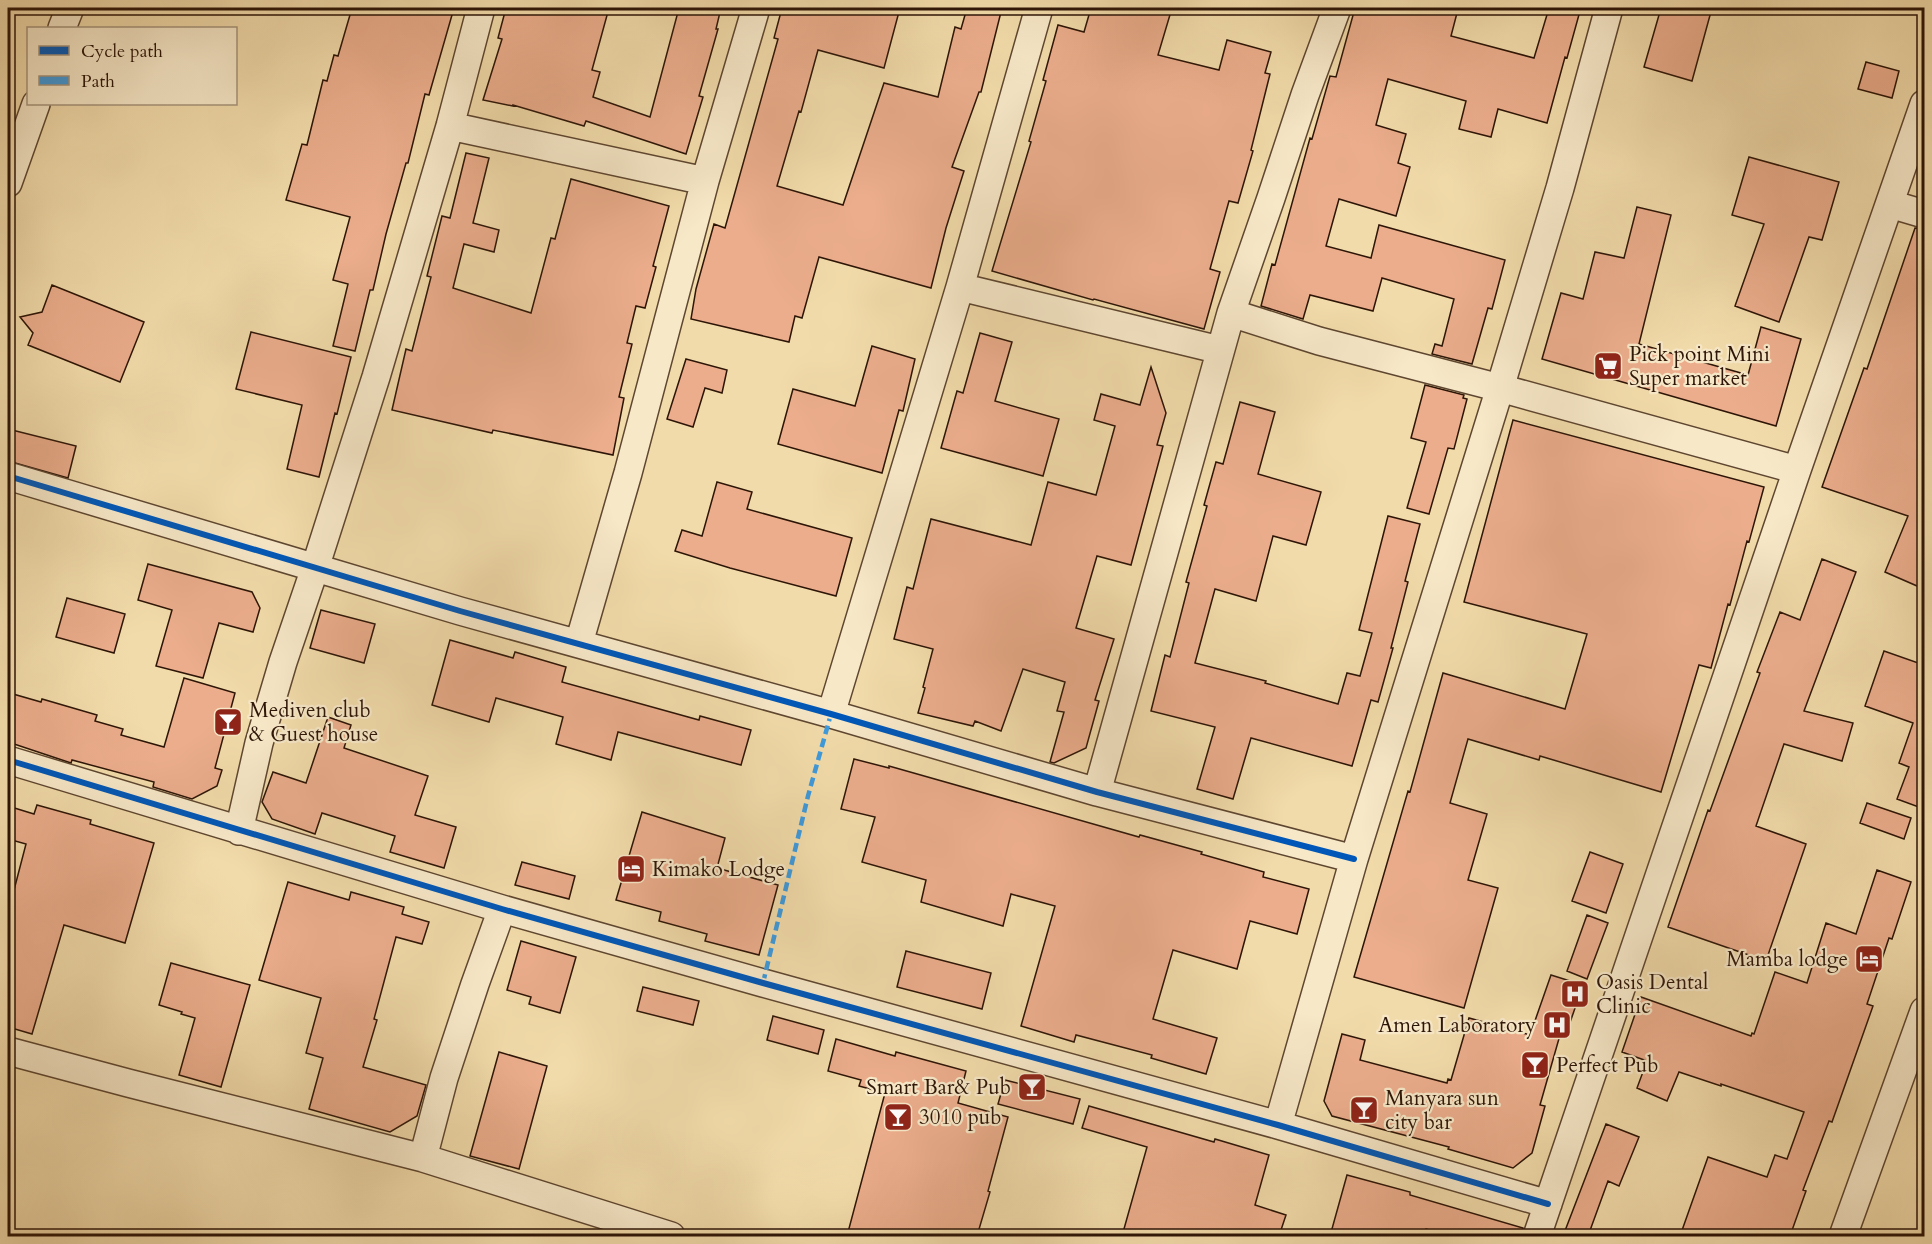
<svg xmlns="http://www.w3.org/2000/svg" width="1932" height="1244" viewBox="0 0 1932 1244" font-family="Cardo,serif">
<rect width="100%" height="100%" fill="#f2dbaa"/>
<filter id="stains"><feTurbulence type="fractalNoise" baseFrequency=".00333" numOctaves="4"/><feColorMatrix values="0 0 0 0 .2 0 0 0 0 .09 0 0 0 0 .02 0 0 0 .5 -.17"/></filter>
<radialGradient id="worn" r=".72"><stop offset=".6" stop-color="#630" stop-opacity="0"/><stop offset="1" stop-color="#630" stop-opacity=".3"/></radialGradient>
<!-- building -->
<path fill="#ebad8c" stroke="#2d1507" stroke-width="1.5" d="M352 8H454L429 95 425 94 408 163H406L386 234 373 290H370L355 351 333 346 348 284 333 280 350 217 286 200 302 144 307 145 323 80 327 81 334 55 338 56Z
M506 8H609L592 70 600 72 593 97 650 117 679 8H721L716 29H718L699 96 703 97 686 154 586 121 584 126 513 105V106L483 100 502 39 498 38Z
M782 8H900L884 68 818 50 801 112 799 111 777 186 843 205 884 83 938 97 955 27 961 29 967 8H1002L981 92H979L952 167 964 171 946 228 931 288 819 257 802 318 795 316 789 342 691 319 696 289 714 224 725 228 778 39 774 38Z
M1091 8H1172L1158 55 1219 70 1227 40 1271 52 1265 73 1270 74 1251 150 1253 151 1238 203 1229 201 1210 269 1220 272 1204 329 1094 299 1093 300 992 271 1031 142 1029 141 1046 81 1043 80 1058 25 1084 32Z
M1355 8H1438L1457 13 1451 36 1534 58 1549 8H1567L1580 11 1567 58 1565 57 1547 123 1498 109 1491 137 1459 129 1466 101 1388 79 1376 125 1406 134 1398 163 1410 167 1396 216 1339 199 1326 246 1371 258 1379 225 1505 260 1492 309 1488 308 1472 364 1432 354 1435 344 1442 346 1454 299 1382 278 1373 311 1310 295 1303 319 1261 306 1272 264 1275 265 1310 138 1312 139 1330 76 1336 77Z
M1661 8H1712L1692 81 1644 67Z
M1866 62 1899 71 1892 98 1858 89Z
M466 153 489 158 473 223 499 230 494 252 464 244 453 288 531 313 551 238 555 239 571 179 669 206 653 266 656 267 645 308 636 306 627 343 632 344 619 397 624 398 613 455 493 430 492 433 392 410 406 349 412 351 431 277 427 276 442 216 450 218Z
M1749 157 1839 182 1822 240 1809 237 1779 322 1735 306 1764 224 1732 215Z
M1637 207 1671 215 1639 344 1748 375 1761 327 1801 339 1776 426 1542 359 1561 293 1583 299 1595 252 1624 258Z
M1915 228 1924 229V589L1885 572 1908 516 1822 487 1864 368 1867 369Z
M52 285 144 322 120 382 28 345 33 333 20 317 42 312Z
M251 332 351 357 337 414 335 413 319 477 287 469 302 405 236 389Z
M980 333 1012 342 995 401 1059 419 1043 476 941 448 957 391 963 393Z
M872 346 915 359 903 411 899 410 882 473 778 444 793 389 855 406Z
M686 359 727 370 722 393 705 388 693 427 667 419Z
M1151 367 1166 413 1157 445 1163 446 1131 565 1097 556 1076 628 1114 639 1095 700 1099 701 1086 748 1054 763 1050 762 1064 712 1057 711 1065 682 1023 669 1001 731 975 721 973 726 918 713 925 688 923 687 933 649 894 639 907 587 913 589 931 519 1031 545 1048 482 1096 495 1115 426 1094 420 1101 394 1140 405Z
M1425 385 1464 395 1463 398 1467 399 1454 449 1448 448 1429 514 1407 508 1426 442 1411 438Z
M1240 402 1275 412 1258 474 1321 492 1306 545 1273 536 1256 601 1215 589 1195 663 1266 681 1265 683 1338 704 1347 673 1360 676 1372 633 1359 630 1388 516 1420 524 1405 581 1408 582 1391 648H1393L1378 702 1371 700 1352 766 1251 738 1233 799 1197 789 1215 727 1151 711 1165 655 1170 657 1189 583 1186 582 1207 506 1204 505 1216 462 1223 464Z
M1513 420 1764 487 1749 542 1747 541 1730 605 1728 604 1711 668 1699 665 1661 792 1540 756 1539 760 1468 739 1450 803 1487 814 1468 880 1498 888 1464 1008 1354 977 1408 791 1410 792 1443 673 1565 709 1587 634 1464 602Z
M8 429 76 446 68 478 8 461Z
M717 482 752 492 747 509 852 538 836 596 730 568 675 551 682 530 702 536Z
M1822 559 1856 572 1804 711 1853 723 1842 761 1784 744 1756 826 1806 844 1766 961 1668 927 1708 810 1710 811 1760 673 1757 672 1780 612 1800 620Z
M148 564 252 592 260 608 253 632 219 623 203 678 156 666 172 610 138 600Z
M67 598 125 614 114 653 56 637Z
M321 610 375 624 364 663 310 648Z
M450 640 513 658 515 652 566 667 562 682 699 720 700 716 751 730 741 765 618 732 611 760 556 744 563 717 496 698 489 722 432 705Z
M1884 651 1924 665V809L1897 799 1909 767 1899 763 1913 723 1865 706Z
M184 678 235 693 215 768 222 770 217 786 192 799 153 787 154 782 72 760 71 763 8 742V715L13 694 41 702 42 699 97 715 95 721 123 729 121 735 164 747Z
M328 717 351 725 344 748 428 776 415 815 456 827 444 868 390 852 395 836 322 813 315 834 272 819 262 802 273 772 306 783Z
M854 759 889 768V766L1139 837 1140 835 1202 852 1201 854 1264 872 1263 877 1309 889 1297 934 1250 921 1237 969 1173 950 1153 1019 1217 1038 1206 1074 1151 1058 1152 1055 1076 1035 1074 1042 1021 1026 1055 906 1011 894 1003 926 921 902 926 880 862 862 875 817 841 809Z
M1867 803 1911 818 1904 839 1860 823Z
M37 805 91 820 90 824 154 843 125 943 64 925 32 1034 8 1027V913L26 844 8 839V806L34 814Z
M642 812 725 838 717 868 778 885 759 955 705 941 707 934 659 921 661 912 616 900Z
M1590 852 1623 864 1606 913 1572 901Z
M522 862 575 876 569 899 515 885Z
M1877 870 1911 882 1892 939 1889 938 1867 1004 1873 1006 1832 1122 1829 1121 1803 1190 1806 1191 1790 1236H1680L1708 1157 1767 1177 1775 1155 1787 1159 1804 1112 1721 1084V1086L1679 1072 1667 1101 1637 1088 1647 1061 1622 1052 1641 997 1751 1036 1752 1033 1754 1034 1775 972 1807 983 1826 923 1856 934Z
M288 882 349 900 351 892 404 907 402 914 429 922 422 944 396 937 374 1019 377 1020 363 1067 426 1085 417 1116 390 1132 309 1109 323 1058 306 1053 321 998 259 980Z
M1587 915 1608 923 1587 979 1567 971Z
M521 941 576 957 560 1013 529 1004 531 997 507 990Z
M906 951 991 973 982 1009 897 987Z
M171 963 250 985 221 1087 179 1075 195 1018 181 1014 182 1012 159 1005Z
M1551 975 1583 985 1565 1037 1560 1035 1540 1105 1545 1106 1532 1153 1513 1168 1448 1149 1449 1147 1332 1116 1324 1101 1342 1034 1365 1040 1360 1060 1447 1083 1448 1079 1451 1080 1469 1018 1530 1035Z
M643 987 699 1001 693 1025 637 1011Z
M773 1016 824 1030 818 1054 767 1040Z
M836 1039 895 1056 896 1052 966 1071 958 1103 1008 1117 988 1191 990 1192 977 1236H847L885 1093 859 1086 861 1080 828 1071Z
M499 1052 547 1066 519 1169 470 1156Z
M1005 1080 1080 1099 1073 1124 998 1104Z
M1089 1106 1214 1142 1215 1139 1269 1155 1255 1205 1286 1215 1279 1236H1122L1147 1147 1082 1128Z
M1606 1124 1639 1137 1619 1186 1608 1181 1588 1236H1563Z
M1347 1175 1410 1192V1195L1523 1228 1522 1236H1450L1426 1229 1424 1236H1330Z"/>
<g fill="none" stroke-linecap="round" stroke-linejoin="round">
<!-- minor casing -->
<g stroke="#5e4630" stroke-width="30">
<path id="minor" d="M62 28 70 8
M450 126 705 181
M8 183 36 104
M1890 204 1924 214
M960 287 1220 350
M1231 313 1319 341 1500 388 1797 470
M8 476 460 611 831 714 1097 792 1354 859
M579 643 628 473 705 181 756 8
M831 714 960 287 1039 8
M8 760 502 909 763 983 1278 1125 1548 1204
M1097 792 1231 313 1271 198 1305 95 1337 8
M239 831 259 743 283 662 315 568 376 377 450 126 481 8
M8 1051 128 1083 423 1158 671 1236
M1278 1125 1354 859 1500 388 1560 188 1609 8
M423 1158 444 1078 475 984 502 909
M1537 1236 1797 470 1924 104
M1843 1236 1924 1011"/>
</g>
<!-- minor -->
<use href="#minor" stroke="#f7e8c8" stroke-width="27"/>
<!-- quiet -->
<path stroke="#3d9add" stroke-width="4.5" stroke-dasharray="9 4.5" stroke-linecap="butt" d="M763 983 808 796 831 714"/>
<!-- cycleway casing -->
<g stroke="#f7e8c8" stroke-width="10">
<path id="cycleway" d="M8 476 460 611 831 714 1097 792 1354 859
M8 760 502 909 763 983 1278 1125 1548 1204"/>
</g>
<!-- cycleway -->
<use href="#cycleway" stroke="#0057b8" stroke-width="6"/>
</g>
<!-- icons -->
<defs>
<g id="supermarket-square" transform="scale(1.5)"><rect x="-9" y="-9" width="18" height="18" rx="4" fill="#8f2418" stroke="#f7e8c8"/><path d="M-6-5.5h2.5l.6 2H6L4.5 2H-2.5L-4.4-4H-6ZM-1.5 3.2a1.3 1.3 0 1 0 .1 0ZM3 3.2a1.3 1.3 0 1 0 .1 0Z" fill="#fff"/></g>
<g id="bar-square" transform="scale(1.5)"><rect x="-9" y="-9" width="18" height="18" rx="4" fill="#8f2418" stroke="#f7e8c8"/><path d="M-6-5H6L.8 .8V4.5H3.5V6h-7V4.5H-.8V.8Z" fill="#fff"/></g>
<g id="hotel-square" transform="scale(1.5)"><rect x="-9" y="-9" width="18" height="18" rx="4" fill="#8f2418" stroke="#f7e8c8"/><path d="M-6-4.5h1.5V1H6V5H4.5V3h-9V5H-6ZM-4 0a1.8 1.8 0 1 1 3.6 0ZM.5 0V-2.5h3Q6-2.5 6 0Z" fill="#fff"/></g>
<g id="hospital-square" transform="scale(1.5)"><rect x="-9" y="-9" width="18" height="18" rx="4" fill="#8f2418" stroke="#f7e8c8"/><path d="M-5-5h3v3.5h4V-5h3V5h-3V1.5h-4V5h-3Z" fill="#fff"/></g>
</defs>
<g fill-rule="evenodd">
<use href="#supermarket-square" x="1608" y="366"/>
<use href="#bar-square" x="228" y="722"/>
<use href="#hotel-square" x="631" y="869"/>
<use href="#hotel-square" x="1869" y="959"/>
<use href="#hospital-square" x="1575" y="994"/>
<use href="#hospital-square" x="1557" y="1025"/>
<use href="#bar-square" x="1535" y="1065"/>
<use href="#bar-square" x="1032" y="1087"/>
<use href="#bar-square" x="1364" y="1110"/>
<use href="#bar-square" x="898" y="1117"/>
</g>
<g text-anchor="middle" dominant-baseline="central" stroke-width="4.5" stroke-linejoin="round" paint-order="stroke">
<!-- poi labels -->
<g font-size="21" fill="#2d1507" stroke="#f7e8c8" text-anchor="start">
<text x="1629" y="354">Pick point Mini<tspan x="1629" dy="24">Super market</tspan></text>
<text x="249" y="710">Mediven club<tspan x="249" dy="24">&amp; Guest house</tspan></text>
<text x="652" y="869">Kimako Lodge</text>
<text x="1848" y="959" text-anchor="end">Mamba lodge</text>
<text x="1596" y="982">Oasis Dental<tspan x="1596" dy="24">Clinic</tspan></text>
<text x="1536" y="1025" text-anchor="end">Amen Laboratory</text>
<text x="1556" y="1065">Perfect Pub</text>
<text x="1011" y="1087" text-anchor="end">Smart Bar&amp; Pub</text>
<text x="1385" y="1098">Manyara sun<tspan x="1385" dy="24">city bar</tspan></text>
<text x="919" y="1117">3010 pub</text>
</g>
</g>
<!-- margin -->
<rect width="1932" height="1244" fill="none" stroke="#f2dbaa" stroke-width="30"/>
<rect x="9" y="9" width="1914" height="1226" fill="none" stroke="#2d1507" stroke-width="3"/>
<rect x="15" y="15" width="1902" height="1214" fill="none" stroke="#2d1507" stroke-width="1.5"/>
<!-- legend -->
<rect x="27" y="27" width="210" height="78" fill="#f7e8c8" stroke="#a6947b" stroke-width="1.5"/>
<rect x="39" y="46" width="30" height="9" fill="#0057b8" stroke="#a6947b" stroke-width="1.5"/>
<text x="81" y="57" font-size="18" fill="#2d1507">Cycle path</text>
<rect x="39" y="76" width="30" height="9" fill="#3d9add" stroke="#a6947b" stroke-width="1.5"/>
<text x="81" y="87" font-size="18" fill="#2d1507">Path</text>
<rect width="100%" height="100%" filter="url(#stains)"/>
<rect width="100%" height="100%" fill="url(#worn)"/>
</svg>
